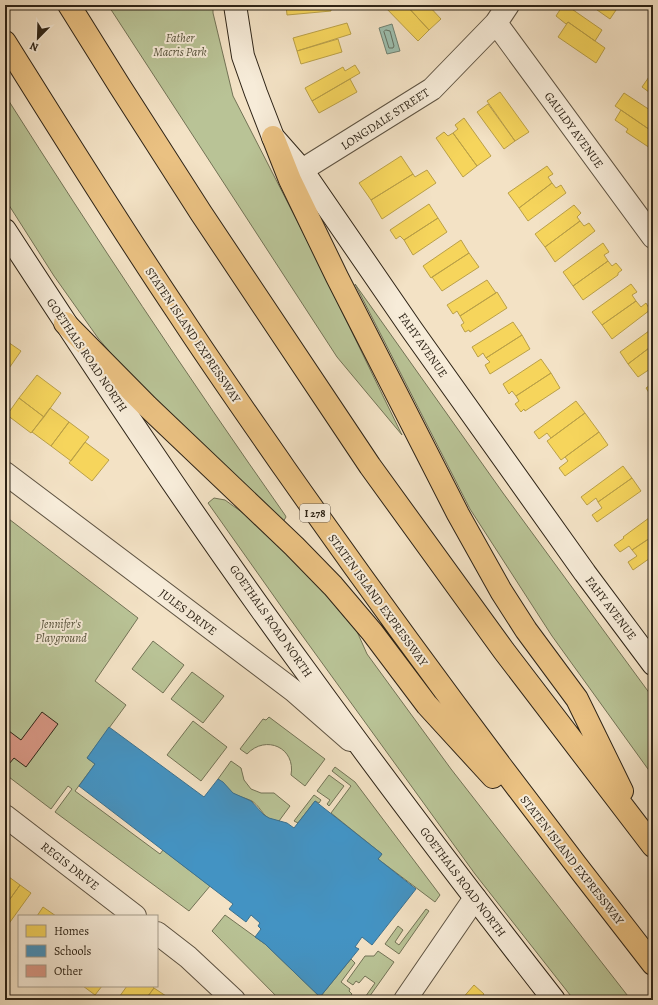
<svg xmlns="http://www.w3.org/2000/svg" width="658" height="1005" viewBox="0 0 658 1005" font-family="Alegreya,serif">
<rect width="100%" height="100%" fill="#f3e2c5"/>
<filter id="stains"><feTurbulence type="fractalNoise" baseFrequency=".005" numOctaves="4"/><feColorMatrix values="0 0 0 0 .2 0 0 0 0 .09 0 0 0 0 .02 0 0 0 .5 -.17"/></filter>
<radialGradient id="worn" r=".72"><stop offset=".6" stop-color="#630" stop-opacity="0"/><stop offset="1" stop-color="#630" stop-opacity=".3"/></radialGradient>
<!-- green -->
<path fill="#b9c396" stroke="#737356" d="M108 5H213V13L233 96 310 246 402 435 337 357Z
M5 95C95 237 188 377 285 515L286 517 283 522 130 376 98 338 54 276 5 199Z
M355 284 503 493 653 698V776L552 636 470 509Z
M214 498 225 500 250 518 351 618 367 654 451 769 631 1000H574L475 874 283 609 208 503Z
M5 516 138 618 95 681 126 705 87 758 95 764 75 791 160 854 163 850 210 886 189 911 55 812 72 789 68 786 51 809 5 774Z
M153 641 184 665 163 693 132 669Z
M192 672 224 696 203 723 171 699Z
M269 717 325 759 305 786 291 775C296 748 266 734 247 754L240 749 263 719 266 720Z
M193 721 227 747 201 781 167 755Z
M231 761 241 768 244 780 251 789 261 793H274L290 806 279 821C262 819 264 810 252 801 246 798 240 797 234 794 228 790 225 783 218 779Z
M335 767 355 782 440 895 435 902 378 859 382 854 331 813 351 786 332 771Z
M329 775 344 786 329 806 327 804 330 800 317 791Z
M314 795 321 800 319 803 315 801 298 823 294 821Z
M426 909 429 911 399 954 385 944 398 926 403 930 395 942 399 945Z
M225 915 265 944 320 997 351 959 355 963 341 982 350 989 349 991 352 994 348 999 350 1000H280L212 931Z
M378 951 394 962 367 1000H363L375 983 365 976 359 983 356 981 353 985 347 981 365 956H374Z"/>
<!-- water -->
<path fill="#9dbfaf" stroke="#708172" d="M392 24 400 51 387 54 379 28Z"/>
<!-- homes -->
<path fill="#f6d55c" stroke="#baa047" d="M286 5H331V11L287 15Z
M383 5H406L429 30 418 41Z
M406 5H428L441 19 429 30Z
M563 5H566L602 30 595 41 568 22 566 24 556 16Z
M590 5H616L618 7 610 19Z
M568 22 605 48 596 63 558 37Z
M347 23 351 34 297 51 293 38Z
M338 39 342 52 301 64 297 51Z
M355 65 360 73 312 101 305 88 343 67 345 71Z
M651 74 653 75V95L642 87Z
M350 79 357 92 319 113 312 101Z
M500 92 529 132 515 141 487 101Z
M624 93 653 112V132L615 106Z
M488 104 515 141 504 149 477 112Z
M621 110 653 132V150L626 132 628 129 615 120Z
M464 118 491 156 477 166 453 133 458 129 455 125Z
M444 132 448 136 453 133 477 166 463 177 436 138Z
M401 156 413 174 371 200 359 183Z
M547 166 553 174 548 177 552 183 519 208 508 193Z
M427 170 436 183 382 219 371 200 413 174 415 177Z
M552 183 556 188 561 185 566 193 528 221 519 208Z
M429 204 438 218 404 240 400 236 396 239 390 230Z
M574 205 581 213 577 217 580 221 545 247 535 234Z
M438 218 447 232 413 255 404 240Z
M580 221 584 226 589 223 595 231 555 262 545 247Z
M461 240 469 253 431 278 423 266Z
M603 243 609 252 604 255 608 261 573 286 563 272Z
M469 253 479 267 442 291 432 277Z
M608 261 612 266 616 263 622 270 618 273V275L583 300 573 286Z
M487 280 496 293 460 316 457 311 453 314 447 305Z
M631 284 637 292 632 295 636 301 602 325 592 312Z
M497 292 507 308 470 332 469 330 465 332 461 325 464 323 460 316Z
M636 301 641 307 646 303 650 310 612 339 602 325Z
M513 322 522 335 486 358 483 353 478 357 472 347Z
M653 328V345L628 364 620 352Z
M522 335 530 349 490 374 485 365 490 362 486 358Z
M5 340 21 351 5 374Z
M653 345V367L638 377 628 364Z
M541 359 551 373 516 396 512 391 509 394 503 384Z
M551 373 560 388 525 411 524 409 521 412 515 404 519 401 516 396Z
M37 375 61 393 44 417 19 398Z
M653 383V399L646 388Z
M19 398 44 417 31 433 7 415Z
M576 401 585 413 551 438 547 433 539 439 534 432Z
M50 408 69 422 51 446 32 432Z
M585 413 599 432 561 460 547 441Z
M69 422 89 437 71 461 51 446Z
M599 432 608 445 565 476 559 468 568 461 565 457Z
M85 442 109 460 92 481 69 463Z
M623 466 632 478 598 502 596 498 587 505 581 497Z
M632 478 641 491 597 522 592 515 602 508 598 502Z
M653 515V536L632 550 629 546 620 552 614 545 624 538 623 537Z
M653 536V556L633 570 628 562 637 556 632 550Z
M9 877 20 885 5 906V883Z
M20 885 31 893 5 929V906Z
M43 907 56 916H37Z
M474 985 484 994 481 998 484 1000H461Z
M83 986H102L95 995Z
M127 986H152L154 988 145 1000H117Z
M154 988 172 1000H145Z"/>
<!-- schools -->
<path fill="#4393c3" stroke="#3c718f" d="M109 727 204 797 218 779 223 782 233 793 251 801 264 815 269 818 287 823 294 828 315 801 382 854 378 859 416 889 372 945 362 937 355 947 359 949 320 997 265 944 255 937 261 929 258 926 260 923 251 915 246 922 229 909 233 904 79 786 95 764 87 758Z"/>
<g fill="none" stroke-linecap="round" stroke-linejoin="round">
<!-- shore -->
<path stroke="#657162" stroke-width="1" d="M386 30 390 31 394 46 393 48H389L384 32Z"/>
</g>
<!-- building -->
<path fill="#da9987" stroke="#2d2316" d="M42 712 58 724 26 767 14 758 9 764 5 761V728L21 740Z"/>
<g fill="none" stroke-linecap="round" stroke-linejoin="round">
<!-- street casing -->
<g stroke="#5e5342" stroke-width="24">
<path id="street" d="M496 23 653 237
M302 170 432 89 496 23 508 5
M5 473 294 691 350 740
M5 816 135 916
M157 933 188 957 234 1000
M405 1000 475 898"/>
</g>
<!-- secondary casing -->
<g stroke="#2d2316" stroke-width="24">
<path id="secondary" d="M235 5 243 56 256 93 273 137 302 170 412 330 585 573 653 664
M5 230C102 379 200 527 305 670 386 782 469 891 554 1000"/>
</g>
<!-- highway casing -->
<g stroke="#2d2316" stroke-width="24">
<path id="highway" d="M69 5 119 85 201 213 370 466 504 651 653 846
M5 42C62 133 119 225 179 314 213 366 249 417 285 469 403 637 526 802 653 964
M273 137 290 180 337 277 458 514 501 591 526 630 577 699 622 791
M65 323 147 406 294 546 333 586 372 632 427 705 493 777"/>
</g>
<!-- street -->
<use href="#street" stroke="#f7ecd9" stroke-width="22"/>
<!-- secondary -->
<use href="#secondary" stroke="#f7ecd9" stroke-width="22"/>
<!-- highway -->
<use href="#highway" stroke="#eac182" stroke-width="22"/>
</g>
<g text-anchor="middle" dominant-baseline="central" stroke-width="4" stroke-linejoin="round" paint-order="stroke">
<!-- shield labels -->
<rect fill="#f7ecd9" stroke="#6a5f50" stroke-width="1" x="300" y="504" width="30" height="18" rx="3"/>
<g font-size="11" font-weight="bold" fill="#2d2316">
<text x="315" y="513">I 278</text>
</g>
<!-- park labels -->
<g font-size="12" font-style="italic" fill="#57533c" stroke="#f7ecd9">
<text x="180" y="38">Father<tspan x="180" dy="14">Macris Park</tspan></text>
<text x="61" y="624">Jennifer's<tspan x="61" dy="14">Playground</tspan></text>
</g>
<!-- street labels -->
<g font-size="12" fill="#2d2316" stroke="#f7ecd9">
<text transform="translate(385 119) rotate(-33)">LONGDALE STREET</text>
<text transform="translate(574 130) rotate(54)">GAULDY AVENUE</text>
<text transform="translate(193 335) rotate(56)">STATEN ISLAND EXPRESSWAY</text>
<text transform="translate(423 345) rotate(55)">FAHY AVENUE</text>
<text transform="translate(87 355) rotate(56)">GOETHALS ROAD NORTH</text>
<text transform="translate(378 600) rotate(54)">STATEN ISLAND EXPRESSWAY</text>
<text transform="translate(611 608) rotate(53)">FAHY AVENUE</text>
<text transform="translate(188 612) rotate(37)">JULES DRIVE</text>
<text transform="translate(271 621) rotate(55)">GOETHALS ROAD NORTH</text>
<text transform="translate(572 860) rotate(52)">STATEN ISLAND EXPRESSWAY</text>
<text transform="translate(70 866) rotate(38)">REGIS DRIVE</text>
<text transform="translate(463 882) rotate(53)">GOETHALS ROAD NORTH</text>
</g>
</g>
<!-- margin -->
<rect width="658" height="1005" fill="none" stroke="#f3e2c5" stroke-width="20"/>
<rect x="6" y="6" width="646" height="993" fill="none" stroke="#2d2316" stroke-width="2"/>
<rect x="10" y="10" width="638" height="985" fill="none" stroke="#2d2316"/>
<!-- legend -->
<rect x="18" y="915" width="140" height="72" fill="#f7ecd9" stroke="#a69c8b"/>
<rect x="26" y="925" width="20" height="12" fill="#f6d55c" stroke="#a69c8b"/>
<text x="54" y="935" font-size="12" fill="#2d2316">Homes</text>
<rect x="26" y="945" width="20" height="12" fill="#4393c3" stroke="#a69c8b"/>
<text x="54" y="955" font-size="12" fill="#2d2316">Schools</text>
<rect x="26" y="965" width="20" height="12" fill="#da9987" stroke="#a69c8b"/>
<text x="54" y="975" font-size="12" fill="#2d2316">Other</text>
<!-- north arrow -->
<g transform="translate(38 38) rotate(203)" stroke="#f7ecd9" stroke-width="3" paint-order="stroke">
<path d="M0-3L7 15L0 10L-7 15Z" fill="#2d2316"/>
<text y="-6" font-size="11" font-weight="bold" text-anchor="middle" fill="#2d2316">N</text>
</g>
<rect width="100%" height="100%" filter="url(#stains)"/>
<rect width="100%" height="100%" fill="url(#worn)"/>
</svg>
